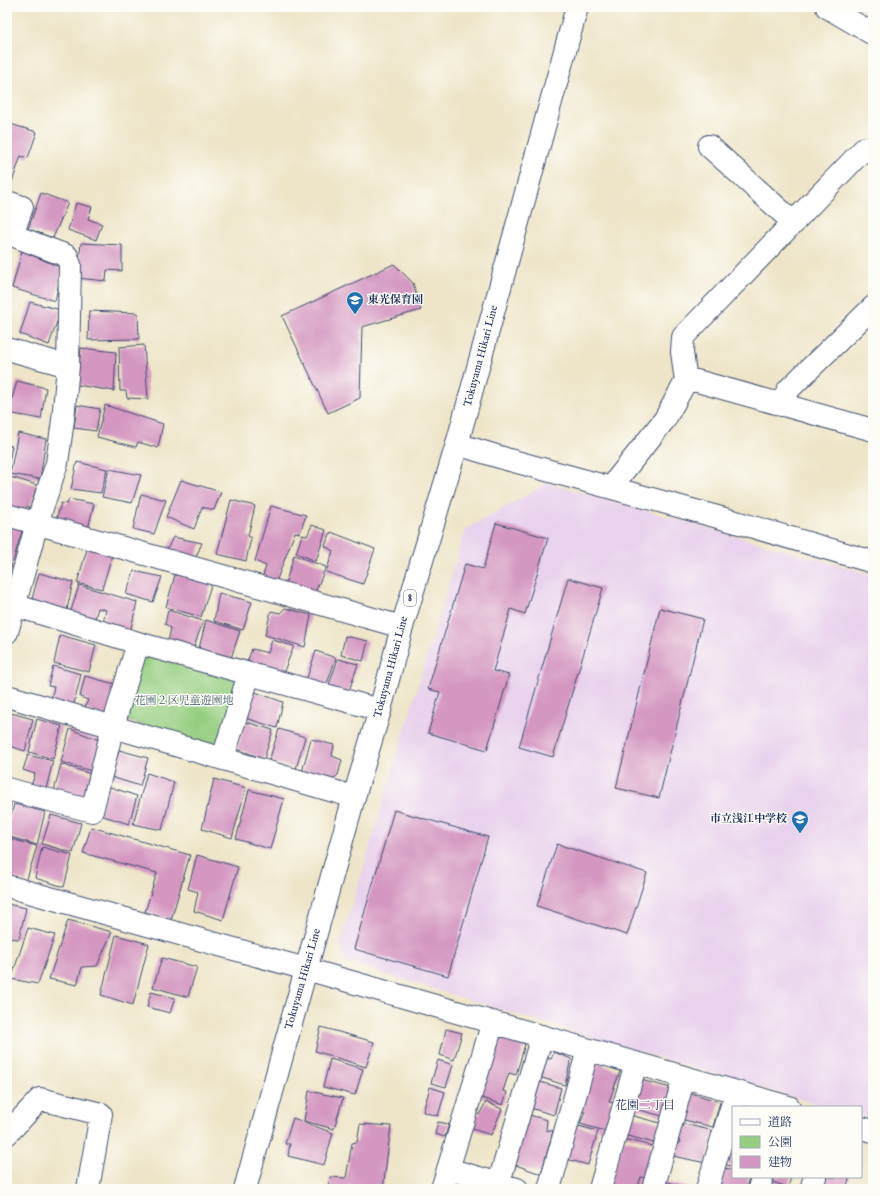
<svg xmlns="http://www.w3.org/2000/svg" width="880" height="1196" viewBox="0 0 880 1196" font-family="'IM FELL English','Noto Serif JP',serif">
<rect width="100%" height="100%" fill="#fdfcf7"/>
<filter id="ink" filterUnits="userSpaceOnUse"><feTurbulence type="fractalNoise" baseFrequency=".025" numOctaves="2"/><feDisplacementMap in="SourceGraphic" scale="8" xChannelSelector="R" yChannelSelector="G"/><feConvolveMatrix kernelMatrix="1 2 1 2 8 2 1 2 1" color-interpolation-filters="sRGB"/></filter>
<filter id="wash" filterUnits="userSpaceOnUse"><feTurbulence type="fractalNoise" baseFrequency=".012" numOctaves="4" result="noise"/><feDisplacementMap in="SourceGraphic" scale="16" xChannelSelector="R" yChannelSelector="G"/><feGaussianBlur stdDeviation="0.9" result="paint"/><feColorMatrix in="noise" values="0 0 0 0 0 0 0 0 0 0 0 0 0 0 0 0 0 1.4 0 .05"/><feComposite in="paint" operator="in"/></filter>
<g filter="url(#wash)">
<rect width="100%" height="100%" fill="#eee5c8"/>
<!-- built -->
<path fill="#e9d2ed" d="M548 483 873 575V1120L861 1117V1107H828L667 1060 345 962 340 945 465 530Z"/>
<!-- green -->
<path fill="#96ce81" stroke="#587e70" d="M142 652 240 681 220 748 122 719Z"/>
<g id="blocks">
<!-- building -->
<path fill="#d497c1" d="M7 123 37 132 28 158 21 156 10 188 7 187Z
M41 193 68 203 53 238 28 229Z
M76 203 92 207 88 219 102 224 96 240 68 230Z
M81 243 122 245V271L107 270 106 281 77 278Z
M22 251 62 268 55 301 12 288Z
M394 264 413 283 421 310 362 327 360 398 328 413 282 316Z
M30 302 61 310 49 345 20 334Z
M89 311 138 313 139 339 88 340Z
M144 345 148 399 127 398 126 391H120L119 347Z
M81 348 116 352 114 391 77 385Z
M17 381 46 388 41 419 8 413Z
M77 405 100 409 96 431 74 428Z
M105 405 163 424 158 448 138 442 136 447 97 437Z
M18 433 46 439 40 479 10 474Z
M7 445 12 446 8 466H7Z
M77 462 107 469 101 493 71 489Z
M109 469 141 475 132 503 102 497Z
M10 477 37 485 30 508 27 506 23 513 7 508V484Z
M181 480 221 492 214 510 202 507 194 529 166 517Z
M141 494 166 500 154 534 133 529Z
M69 499 94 504 88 529 56 521 61 503 67 504Z
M231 500 255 506 248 536 251 538 246 561 217 554Z
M271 506 306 515 300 533 295 532 276 582 262 578 266 566 255 561Z
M496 523 548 538 525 614 511 609 493 671 509 675 487 750 428 733 440 692 428 689 465 564 483 569Z
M7 524 23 528 7 581Z
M312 525 326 530 316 561 296 553 302 535 307 536Z
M331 532 375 549 363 584 326 572 333 551 325 546Z
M173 537 202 543 194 561 165 554Z
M88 546 113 552 102 589 77 583Z
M294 555 326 567 314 595 285 585Z
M134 571 162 577 153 602 126 594Z
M39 573 73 582 66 614 31 603Z
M175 575 212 582 201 617 166 607Z
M568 578 603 588 553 757 519 747Z
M79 585 137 602 129 637 102 626 106 610 98 608 94 622 70 614Z
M219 593 252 602 243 630 214 621Z
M285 608 311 615 305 647 265 635 271 611 280 613Z
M660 608 703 619 659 798 616 788Z
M168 610 203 621 193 650 168 642 171 628 165 624Z
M206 620 240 631 230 661 198 653Z
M60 635 96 645 89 672 54 663Z
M345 636 368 641 363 661 341 655Z
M272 640 294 646 282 676 246 665 252 649 268 653Z
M316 651 336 658 325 689 306 681Z
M338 659 358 664 347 697 327 690Z
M53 666 81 674 73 708 50 703 54 687 48 686Z
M85 676 115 684 107 717 84 709 88 700 80 697Z
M252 691 283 702 277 728 245 718Z
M7 712 33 719 25 751 7 745Z
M37 719 62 726 53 759 29 752Z
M246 722 273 730 264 759 237 749Z
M70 729 102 741 95 772 61 762Z
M279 729 305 737 296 769 269 761Z
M311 739 334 745 332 756 342 760 338 775 330 782 302 772Z
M119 750 148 758 140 786 111 777Z
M28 755 53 761 45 793 29 792 35 774 23 770Z
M61 764 94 775 86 806 53 795Z
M147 773 174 782 162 830 133 824Z
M214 779 246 788 232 838 202 829Z
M107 786 137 796 129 824 100 815Z
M249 790 284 799 270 849 236 839Z
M7 802 11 803 8 817H7Z
M14 804 45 812 37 845 7 836V829Z
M394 810 488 837 448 976 354 949Z
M51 815 81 823 73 853 42 844Z
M91 827 190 855 171 920 145 912 157 873 83 853Z
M7 838 37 846 26 882 7 876Z
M557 844 647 873 627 935 537 906Z
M42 847 72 855 64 887 35 878Z
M197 855 238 867 223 920 194 911 198 892 188 889Z
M7 904 26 908 19 939 7 938Z
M68 920 112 932 97 966 82 967 77 985 49 979Z
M28 928 55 935 38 984 11 979Z
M116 935 149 944 133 1005 101 995Z
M162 958 197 967 188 997 153 987Z
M151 992 175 998 170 1013 147 1007Z
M321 1027 374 1042 366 1067 315 1051Z
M446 1029 462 1033 454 1060 440 1055Z
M506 1036 525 1044 516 1075 509 1073 503 1091 507 1092 503 1105 476 1096 489 1042Z
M554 1052 571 1059 565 1085 539 1077 544 1058 551 1059Z
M330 1059 363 1069 355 1095 323 1087Z
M438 1060 453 1065 446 1087 431 1083Z
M591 1061 620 1071 609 1102 615 1103 609 1132 580 1124 585 1112 580 1111Z
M533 1080 561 1088 554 1115 527 1107Z
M641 1080 675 1089 666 1117 632 1108Z
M430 1087 445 1092 438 1116 423 1112Z
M309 1091 343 1098 334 1129 304 1121Z
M688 1092 720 1102 713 1127 680 1119Z
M486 1102 502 1109 491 1135 466 1127 472 1110 479 1115Z
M526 1114 547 1120 546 1130 553 1131 541 1174 510 1163Z
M630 1115 660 1123 654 1143 624 1135Z
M293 1118 333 1133 324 1165 288 1156 290 1144H285Z
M438 1122 449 1124 445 1137 435 1134Z
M680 1123 714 1131 706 1163 673 1156 680 1141 676 1140Z
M360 1124 391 1126 383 1189 347 1185 346 1189H328L330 1177 346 1178 352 1143 357 1142Z
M574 1125 598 1131 588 1165 563 1158Z
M733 1128V1167L721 1163Z
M624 1139 660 1148 649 1180 641 1177 637 1189H608Z
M720 1167 733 1170V1177H749L746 1189H714Z
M774 1177H791L788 1187 772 1182Z
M823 1177H850L846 1189H828L829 1187 822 1182Z
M661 1180 693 1189H658Z"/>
</g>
</g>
<g filter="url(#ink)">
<use href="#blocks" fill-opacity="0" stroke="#3b4a6e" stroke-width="1"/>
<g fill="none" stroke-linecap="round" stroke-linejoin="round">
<!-- minor casing -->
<g stroke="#3b4a6e" stroke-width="24">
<path id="minor" d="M827 7 873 34
M709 146 794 223
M7 202 22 207 12 235 67 256 70 265 68 366 63 420 57 463 37 523 7 632
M7 349 68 366
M686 381H697L873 430
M781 405 788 390 873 307
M457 444 506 459 736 522 873 562
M616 489 618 478 665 419 686 381 682 352 683 337 865 148 873 152
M7 515 402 627
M7 603 138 643 380 710
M7 696 354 797
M223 758 249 674
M7 789 92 811 113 726 138 643
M7 886 306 969 789 1107
M861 1128 873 1131
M7 1134 40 1099 101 1114 88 1189
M448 1169 517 1189
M442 1189 493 1022
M497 1189 542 1036
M549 1189 588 1050
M600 1189 636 1063
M653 1189 684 1077
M707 1189 736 1092
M759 1189 762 1177
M811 1189 815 1177"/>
</g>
<!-- major casing -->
<g stroke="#3b4a6e" stroke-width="24">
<path id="major" d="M245 1189 354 797 380 710 402 627 457 444 577 7"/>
</g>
<!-- minor -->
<use href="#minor" stroke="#fff" stroke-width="22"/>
<!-- major -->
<use href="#major" stroke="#fff" stroke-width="22"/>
</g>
</g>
<!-- icons -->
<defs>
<g id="school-pin" transform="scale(0.9)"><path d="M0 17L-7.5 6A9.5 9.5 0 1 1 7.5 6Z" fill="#1f6fb2" stroke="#fdfcf7"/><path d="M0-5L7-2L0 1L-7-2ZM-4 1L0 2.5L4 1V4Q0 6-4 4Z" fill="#fff"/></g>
</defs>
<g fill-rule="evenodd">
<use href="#school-pin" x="355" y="300"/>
<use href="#school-pin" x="800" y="819"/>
</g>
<g text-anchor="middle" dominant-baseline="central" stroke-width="3" stroke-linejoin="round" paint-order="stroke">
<!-- shield labels -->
<rect fill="#fdfcf7" stroke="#5f6c8c" stroke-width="1" x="404" y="590" width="12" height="16" rx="3"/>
<g font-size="10" font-weight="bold" fill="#1b2f5e">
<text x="410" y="598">8</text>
</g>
<!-- poi labels -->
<g font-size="11" font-weight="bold" fill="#1b2f5e" stroke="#fdfcf7" text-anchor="start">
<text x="368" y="300">東光保育園</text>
<text x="787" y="819" text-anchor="end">市立浅江中学校</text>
</g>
<!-- street labels -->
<g font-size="11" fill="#1b2f5e" stroke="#fdfcf7">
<text transform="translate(481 356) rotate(-75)">Tokuyama Hikari Line</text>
<text transform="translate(391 667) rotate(-75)">Tokuyama Hikari Line</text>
<text transform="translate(303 979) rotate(-74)">Tokuyama Hikari Line</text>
</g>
<!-- park labels -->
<g font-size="11" fill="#405f68" stroke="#fdfcf7">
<text x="184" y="701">花園２区児童遊園地</text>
</g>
<!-- neighbourhood labels -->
<g font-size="12" fill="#1b2f5e" stroke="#fdfcf7">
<text x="645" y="1105">花園二丁目</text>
</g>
</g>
<!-- margin -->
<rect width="880" height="1196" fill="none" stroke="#fdfcf7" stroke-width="24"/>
<!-- legend -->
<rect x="732" y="1106" width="130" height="72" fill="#fdfcf7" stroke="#a3aaba"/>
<rect x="740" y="1119" width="20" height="6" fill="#ffffff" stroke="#a3aaba"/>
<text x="768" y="1126" font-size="12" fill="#1b2f5e">道路</text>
<rect x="740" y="1136" width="20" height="12" fill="#96ce81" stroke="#a3aaba"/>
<text x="768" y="1146" font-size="12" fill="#1b2f5e">公園</text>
<rect x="740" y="1156" width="20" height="12" fill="#d497c1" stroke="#a3aaba"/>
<text x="768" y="1166" font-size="12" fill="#1b2f5e">建物</text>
</svg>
